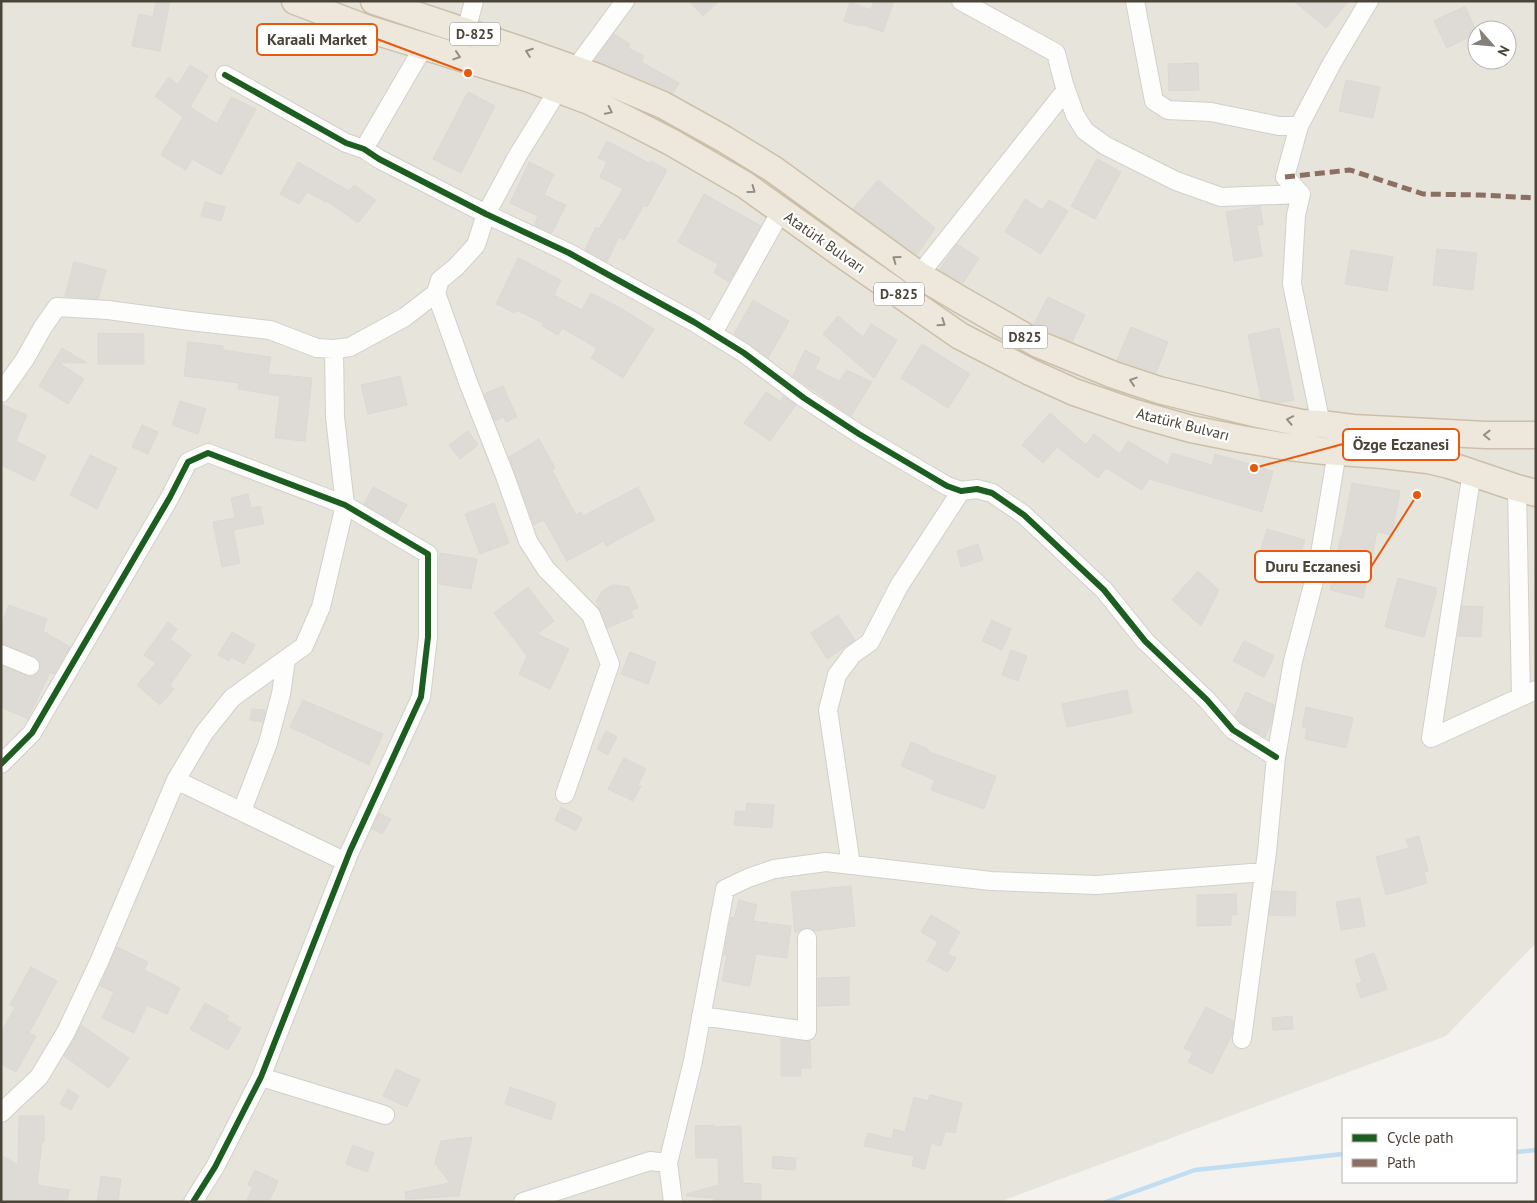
<svg xmlns="http://www.w3.org/2000/svg" width="1537" height="1203" viewBox="0 0 1537 1203" font-family="'PT Sans',sans-serif">
<rect width="100%" height="100%" fill="#f4f2ee"/>
<!-- residential -->
<path fill="#e7e4dc" fill-rule="evenodd" d="M1 1H1536V943L1446 1036 999 1202H1ZM1477 30H1507V60H1477Z"/>
<g fill="none" stroke-linecap="round" stroke-linejoin="round">
<!-- stream -->
<path stroke="#c0ddf1" stroke-width="4.5" d="M1516 1152 1536 1150
M1106 1202 1195 1170 1343 1154"/>
</g>
<!-- building -->
<path fill="#dedbd6" stroke="#dcd9d4" d="M156 1H170L160 51 132 46 139 14 153 17Z
M689 1H719L703 16Z
M874 1H894L883 32 860 24 859 26 844 21 850 2 871 10Z
M1294 1H1349L1326 28Z
M1465 6 1477 33 1447 48 1434 21Z
M614 34 630 44 628 48 644 56 641 62 679 83 673 93 595 60Z
M1198 63 1199 90 1169 91 1168 64Z
M190 65 208 76 190 107 217 124 231 97 256 109 221 175 192 159 186 170 161 155 183 117 155 96 169 77 178 85Z
M1346 80 1380 87 1373 118 1339 111Z
M468 92 495 106 461 173 433 159Z
M607 141 649 163 651 161 667 170 647 207 644 205 624 240 619 237 607 262 585 250 596 227 599 229 623 189 600 177 607 162 598 158Z
M1097 159 1121 172 1095 219 1071 206Z
M298 162 349 191 354 185 376 200 358 223 327 201 326 202 307 192 299 204 280 194Z
M529 162 554 174 544 195 566 205 552 233 534 225 538 216 510 203Z
M878 180 935 228 917 255 853 209Z
M704 194 761 226 729 282 714 273 718 264 678 242Z
M1025 199 1042 210 1049 200 1068 211 1041 254 1005 232Z
M205 202 225 207 221 221 201 216Z
M1260 206 1263 225H1257L1262 256 1234 261 1226 212Z
M957 244 979 258 963 283 939 270Z
M1437 249 1477 253 1473 290 1433 285Z
M1351 250 1393 257 1387 291 1345 284Z
M518 258 561 280 554 295 582 310 591 293 622 309 654 329 623 378 591 358 597 348 562 328 558 335 542 326 543 323 516 310 514 313 496 304Z
M74 262 106 270 98 299 65 296Z
M1048 297 1085 315 1072 342 1045 330 1034 324Z
M753 300 789 321 768 358 734 334Z
M838 316 863 337 871 324 897 340 874 378 823 334Z
M1131 327 1168 342 1156 373 1117 360Z
M1279 328 1294 400 1278 403 1261 399 1248 335Z
M98 333 144 334V364H98Z
M188 342 223 346V350L271 357 268 374 312 378 305 441 275 438 280 396 238 389 239 383 184 376Z
M922 344 970 374 948 408 901 378Z
M62 348 87 363H59L84 379 68 404 39 386Z
M805 350 820 358 815 369 839 381 847 370 872 382 851 416 793 376Z
M400 376 407 405 368 414 361 385Z
M503 386 517 417 506 422 504 417 495 421 484 394Z
M766 392 781 402 783 396 796 405 770 441 744 423Z
M180 401 206 409 198 434 172 425Z
M1 404 27 415 16 441 46 456 34 481 1 465Z
M1050 413 1086 445 1094 434 1120 454 1128 441 1168 465 1172 453 1212 465 1215 454 1273 471 1262 512 1149 479 1142 490 1106 468 1098 478 1057 447 1043 463 1022 445Z
M142 425 158 432 148 454 132 447Z
M468 431 478 445 460 459 449 445Z
M539 439 555 468 552 470 576 515 581 512 583 516 638 487 655 520 606 546 604 541 567 561 544 520 534 525 509 457Z
M90 455 117 468 97 509 70 495Z
M1352 483 1400 491 1392 535 1377 532 1363 598 1330 590 1341 536H1342Z
M373 487 407 505 397 523 364 504Z
M248 494 251 508 260 506 264 524 233 530 240 563 222 567 213 522 235 518 231 498Z
M494 503 509 543 480 554 465 514Z
M1267 529 1305 540 1297 567 1259 556Z
M978 544 983 560 961 567 957 551Z
M440 553 477 559 471 589 439 584V562Z
M1198 571 1219 590 1201 626 1172 600Z
M1398 578 1436 588V593L1424 637 1385 627Z
M613 585 629 587 638 608 631 611 633 617 607 628 596 602 602 591Z
M528 587 554 621 537 634 569 649 550 689 519 674 527 656 494 613Z
M9 605 47 619 43 631 70 647 54 674 50 672 28 719 1 707V666L31 677 37 674 40 670 41 665 39 660 34 656 1 644V625Z
M1462 606 1483 607 1481 637 1458 636Z
M838 615 855 640 827 659 811 633Z
M992 620 1011 629 1002 650 982 641Z
M168 622 177 629 170 639 191 655 170 685 174 689 160 705 137 685 156 663 144 655Z
M232 632 255 645 244 664 231 657 229 661 218 655Z
M1244 641 1274 656 1264 677 1233 661Z
M1011 650 1027 656 1018 681 1002 675Z
M630 652 656 662 648 684 621 674Z
M1127 690 1132 713 1067 727 1062 704Z
M1246 692 1274 705 1271 723 1265 737 1240 722 1235 716Z
M303 700 383 734 369 765 290 727Z
M1306 707 1353 718 1346 748 1305 739 1307 728 1302 727Z
M252 709 265 710 263 722 250 720Z
M606 731 617 737 608 755 597 749Z
M911 742 928 749 927 751 996 776 984 809 931 790 935 780 901 766Z
M624 758 646 769 638 785 641 786 633 801 608 789Z
M747 803 774 805 772 828 734 825 736 811 746 812Z
M561 807 582 818 576 831 555 820Z
M379 813 391 819 382 834 372 829Z
M1419 836 1428 871 1424 872 1427 883 1386 895 1376 857 1409 848 1406 840Z
M851 886 855 926 814 931 807 927 795 933 791 892Z
M1272 891 1296 892 1295 916 1269 915Z
M1236 894 1237 915H1231V925L1197 926V895Z
M1360 898 1365 926 1341 930 1336 902Z
M739 900 757 905 753 921 791 926 787 958 756 954 750 986 722 981 727 955H724L731 917 734 918Z
M931 915 960 932 947 954 956 958 948 972 927 961 938 942 921 932Z
M117 947 148 962 144 970 180 988 167 1014 147 1005 134 1033 102 1018 114 992 100 986Z
M1374 953 1387 989 1361 998 1356 984 1362 982 1355 960Z
M31 967 57 981 29 1033 36 1036 16 1072 1 1064V1033L15 1007 10 1005Z
M849 977V1005L818 1006V978Z
M205 1003 229 1016 226 1020 241 1028 228 1050 190 1029Z
M1206 1007 1234 1021 1232 1035 1212 1074 1188 1062 1193 1053 1184 1048Z
M1292 1016 1293 1029 1273 1030 1272 1018Z
M81 1025 129 1058 109 1088 64 1056Z
M781 1039 810 1041 811 1068H801V1076H781Z
M396 1069 420 1080 407 1107 383 1096Z
M510 1087 556 1103 551 1120 505 1104Z
M68 1089 79 1096 71 1110 60 1104Z
M930 1095 962 1103 955 1133 945 1131 941 1146 931 1143 925 1169 912 1166 914 1156 864 1146 868 1133 892 1139 894 1129 905 1132 914 1097 928 1101Z
M19 1116H44V1142H42L37 1185 69 1190 67 1202H1V1155L18 1165Z
M714 1125V1127L741 1126 743 1183 761 1184V1202H714V1198L686 1196V1194L719 1185 718 1158H696L695 1126Z
M472 1137 459 1196 406 1199 405 1192 450 1183 435 1163 441 1141Z
M353 1145 374 1153 367 1172 346 1164Z
M773 1156 796 1158 795 1170 772 1168Z
M255 1170 278 1181 269 1202H246L253 1187 248 1185Z
M101 1176 121 1179 118 1202H97Z"/>
<g fill="none" stroke-linecap="round" stroke-linejoin="round">
<!-- minor casing -->
<g stroke="#d2d0cb" stroke-width="20">
<path id="minor" d="M961 1 1056 53 1064 84 1075 115 1085 131 1106 146 1176 181 1221 197 1301 194
M1135 1 1154 101 1168 110 1211 112 1279 126H1299
M466 31 474 1
M575 69 625 1
M225 75 346 143 364 149 379 159 486 214 569 253 694 322 744 353 804 398 859 434 947 486 961 491 977 489 992 493 1024 515 1104 590 1145 641 1207 700 1233 730 1276 757
M364 149 424 46
M919 275 1066 90
M436 293 468 382 505 476 528 541 546 569 591 615 610 664 565 794
M713 333 781 211
M1 393 25 359 43 327 57 307 108 310 190 321 270 330 317 348 334 349 350 347 405 317 436 293 440 280 456 267 476 245 486 214 518 155 558 90
M1321 424 1292 284 1296 215 1301 194 1285 177 1299 126 1332 63 1369 1
M1472 472 1431 738 1536 690
M1517 488 1521 697
M1 654 30 666
M1 764 32 733 170 497 188 462 208 453 345 505 428 554V637L421 697 350 851 261 1077 215 1167 193 1202
M176 780 346 862
M242 811 268 743 281 694 286 660
M851 865 828 710 837 675 852 655 870 642 899 586 961 491
M701 1016 807 1031V938
M1242 1039 1267 852 1276 757 1293 661 1318 566 1337 452
M261 1077 385 1115
M1 1113 39 1077 66 1032 99 962 176 780 204 733 232 698 304 646 321 607 345 505 335 417 334 349
M523 1202 650 1161 668 1163
M673 1202 668 1163 693 1061 725 889 748 878 774 869 826 862 991 881 1096 885 1264 872"/>
</g>
<!-- highway casing -->
<g stroke="#ccbfa9" stroke-width="29">
<path id="highway" d="M295 1 368 29 530 79 589 101 628 120 671 142 745 185 843 255 960 336 1030 372 1074 392 1135 413 1191 429 1241 439 1289 447 1325 451 1383 455 1428 460 1449 465 1517 488 1536 493
M374 1 527 52 597 77 663 105 724 139 773 169 919 275 961 300 1038 344 1114 375 1159 390 1258 414 1302 423 1321 424 1353 428 1486 435H1536"/>
</g>
<!-- minor -->
<use href="#minor" stroke="#fdfdfc" stroke-width="18"/>
<!-- highway -->
<use href="#highway" stroke="#ede8db" stroke-width="26"/>
<!-- quiet -->
<path stroke="#8d6e63" stroke-width="5" stroke-dasharray="10 5" stroke-linecap="butt" d="M1285 177 1350 170 1423 194 1480 195 1536 198"/>
<!-- cycleway casing -->
<g stroke="#fff" stroke-width="9">
<path id="cycleway" d="M225 75 346 143 364 149 379 159 486 214 569 253 694 322 744 353 804 398 859 434 947 486 961 491 977 489 992 493 1024 515 1104 590 1145 641 1207 700 1233 730 1276 757
M1 764 32 733 170 497 188 462 208 453 345 505 428 554V637L421 697 350 851 261 1077 215 1167 193 1202"/>
</g>
<!-- cycleway -->
<use href="#cycleway" stroke="#1b5e20" stroke-width="6"/>
</g>
<!-- one-way arrows -->
<defs><path id="oneway-chevron" d="M-2-3.5L2.5 0L-2 3.5" fill="none" stroke-width="1.6" stroke-linecap="round" stroke-linejoin="round" transform="scale(1.25)"/></defs>
<g stroke="#948e82">
<use href="#oneway-chevron" transform="translate(529 52) rotate(-160)"/>
<use href="#oneway-chevron" transform="translate(457 56) rotate(18)"/>
<use href="#oneway-chevron" transform="translate(609 111) rotate(26)"/>
<use href="#oneway-chevron" transform="translate(752 190) rotate(36)"/>
<use href="#oneway-chevron" transform="translate(896 259) rotate(-144)"/>
<use href="#oneway-chevron" transform="translate(942 323) rotate(34)"/>
<use href="#oneway-chevron" transform="translate(1133 381) rotate(-162)"/>
<use href="#oneway-chevron" transform="translate(1290 420) rotate(-169)"/>
<use href="#oneway-chevron" transform="translate(1487 435) rotate(-179)"/>
</g>
<g text-anchor="middle" dominant-baseline="central" stroke-width="4.5" stroke-linejoin="round" paint-order="stroke">
<!-- shield labels -->
<g fill="#fff" stroke="#817c74" stroke-width="1">
<rect x="450" y="22.5" width="50" height="23" rx="4"/>
<rect x="874" y="282.5" width="50" height="23" rx="4"/>
<rect x="1002.5" y="325.5" width="45" height="23" rx="4"/>
</g>
<g font-size="14" font-weight="bold" fill="#4b4439">
<text x="475" y="34">D-825</text>
<text x="899" y="294">D-825</text>
<text x="1025" y="337">D825</text>
</g>
<!-- street labels -->
<g font-size="15" fill="#4b4439" stroke="#fff">
<text transform="translate(825 242) rotate(35)">Atatürk Bulvarı</text>
<text transform="translate(1183 424) rotate(14)">Atatürk Bulvarı</text>
</g>
</g>
<!-- callouts -->
<path fill="none" stroke="#e8590c" stroke-width="2" d="M468 73L377 39M1254 468L1343 444M1417 495L1371 567"/>
<g fill="#e8590c" stroke="#fff" stroke-width="2">
<circle cx="468" cy="73" r="5"/>
<circle cx="1254" cy="468" r="5"/>
<circle cx="1417" cy="495" r="5"/>
</g>
<g fill="#fff" stroke="#e8590c" stroke-width="2">
<rect x="257" y="24" width="120" height="31" rx="5"/>
<rect x="1343" y="429" width="116" height="31" rx="5"/>
<rect x="1255" y="551" width="116" height="31" rx="5"/>
</g>
<g font-size="16" text-anchor="middle" font-weight="bold" fill="#4b4439">
<text x="317" y="45">Karaali Market</text>
<text x="1401" y="450">Özge Eczanesi</text>
<text x="1313" y="572">Duru Eczanesi</text>
</g>
<!-- border -->
<rect width="1537" height="1203" fill="none" stroke="#4b4439" stroke-width="5"/>
<!-- legend -->
<rect x="1342" y="1118" width="175" height="65" fill="#ffffff" stroke="#b7b4b0"/>
<rect x="1352" y="1134" width="25" height="8" fill="#1b5e20" stroke="#b7b4b0"/>
<text x="1387" y="1143" font-size="15" fill="#4b4439">Cycle path</text>
<rect x="1352" y="1159" width="25" height="8" fill="#8d6e63" stroke="#b7b4b0"/>
<text x="1387" y="1168" font-size="15" fill="#4b4439">Path</text>
<!-- north arrow -->
<g transform="translate(1492 45) rotate(117)"><circle r="24" fill="#ffffff" stroke="#b7b4b0"/>
<path d="M0-4L9 19L0 12L-9 19Z" fill="#868178"/>
<text y="-8" font-size="14" font-weight="bold" text-anchor="middle" fill="#4b4439">N</text>
</g>
</svg>
